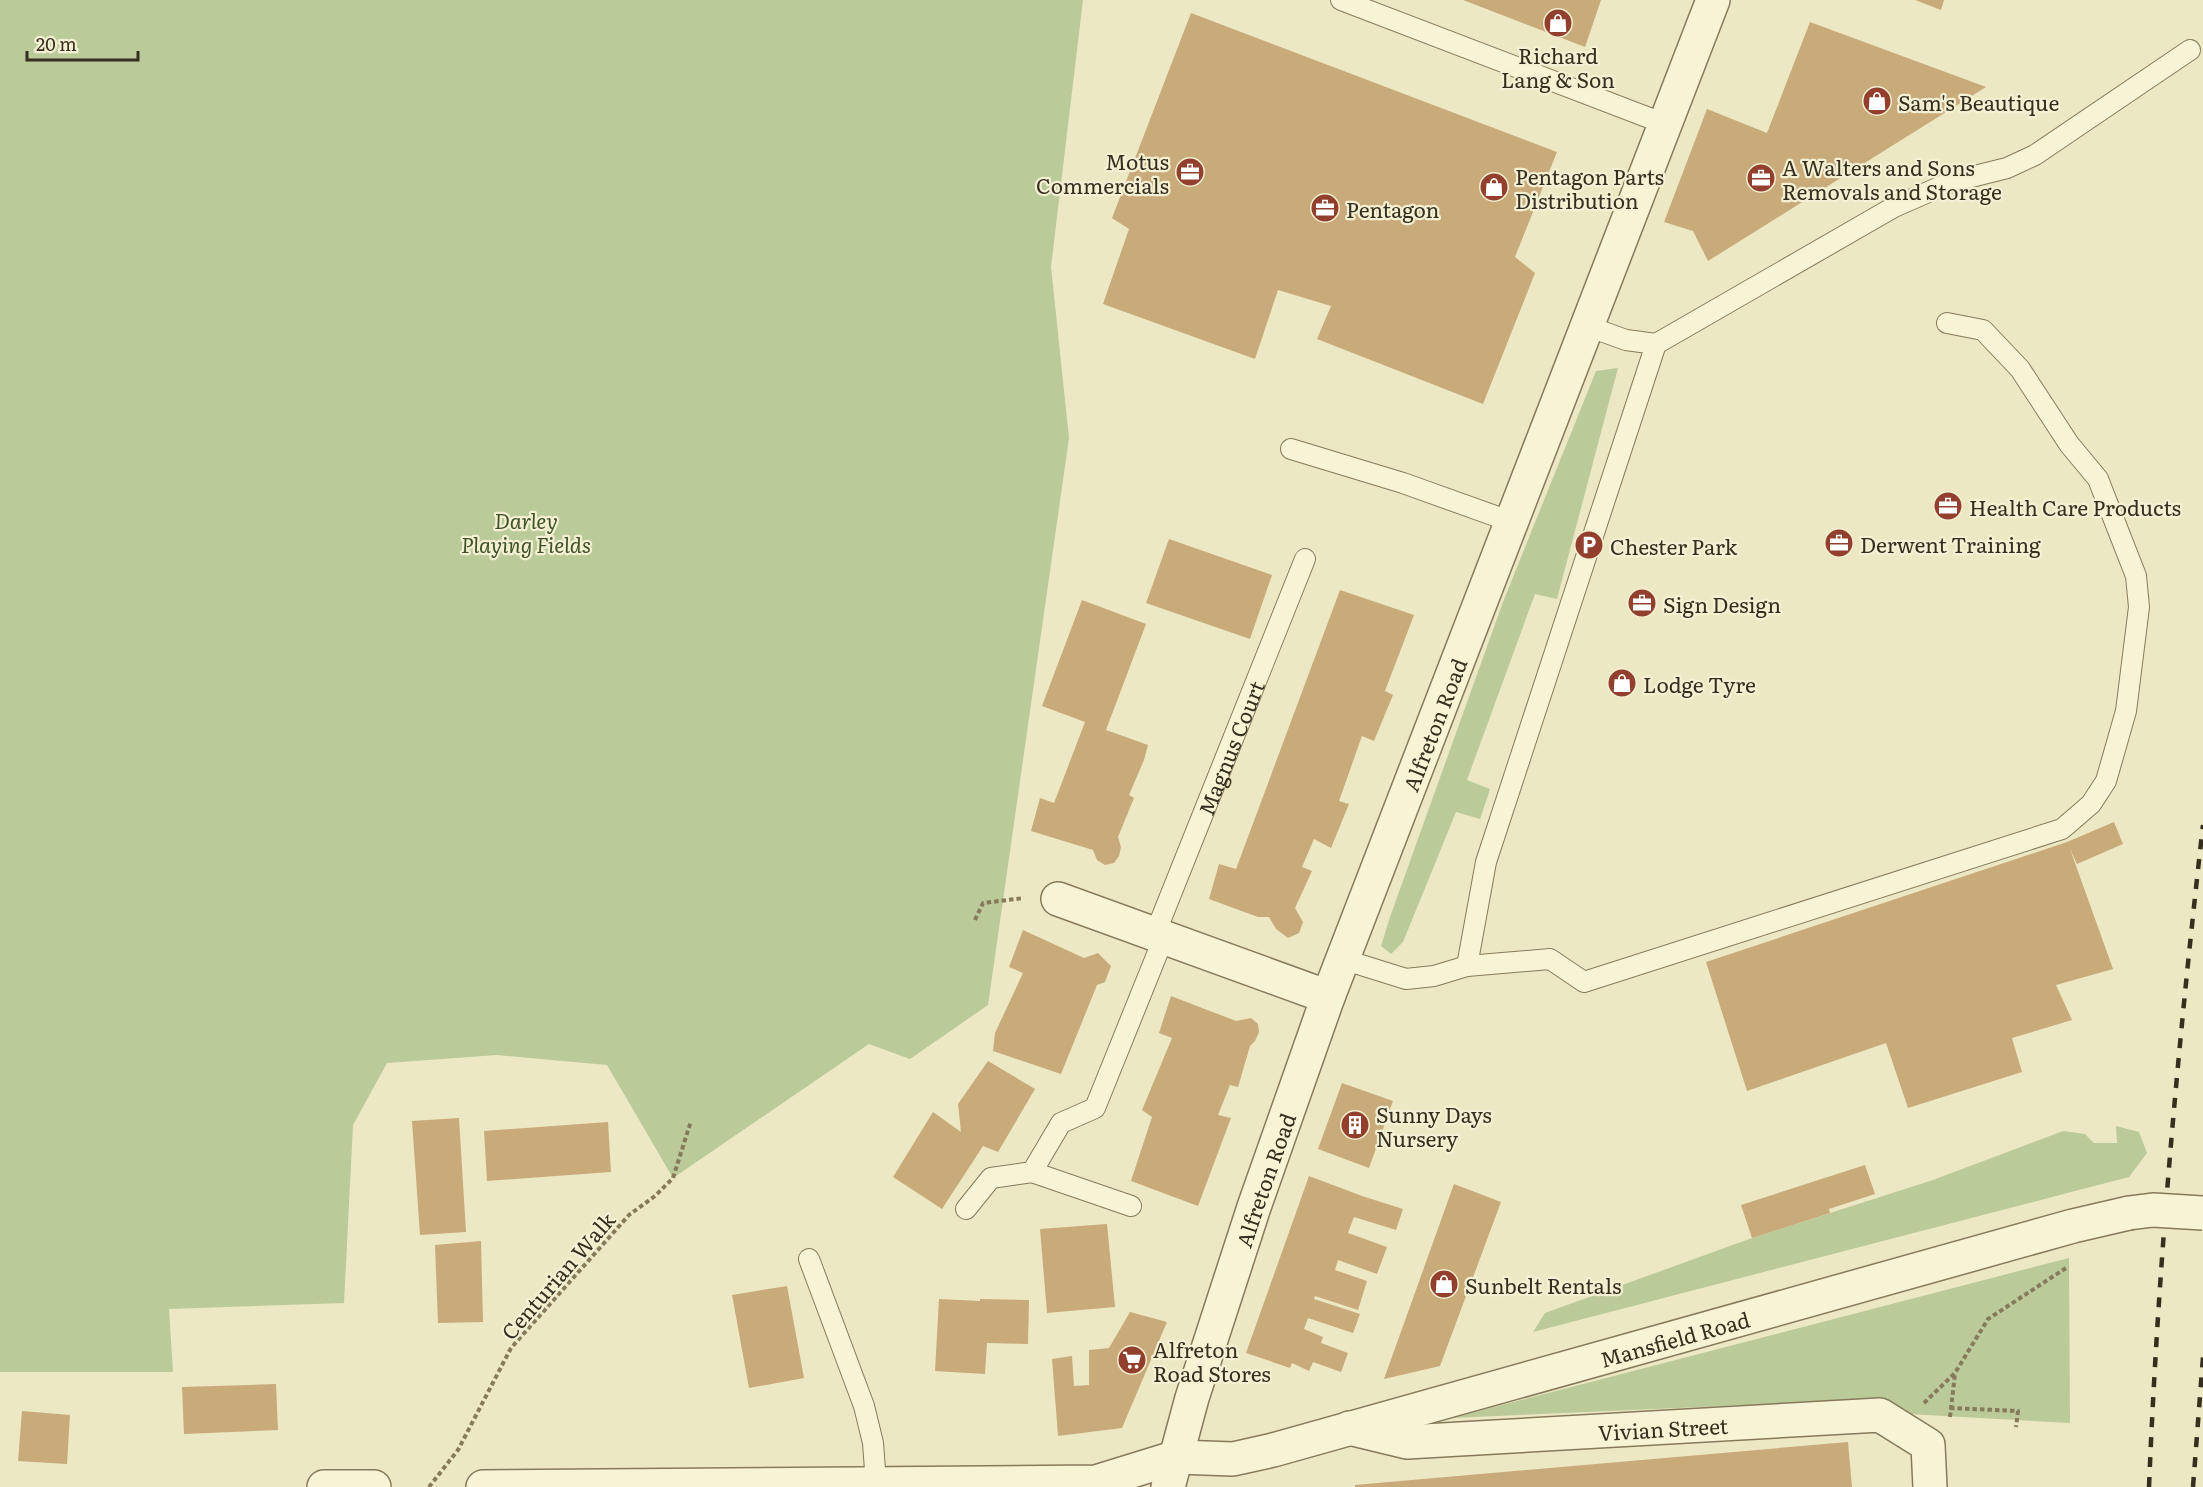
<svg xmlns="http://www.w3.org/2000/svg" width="2203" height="1487" viewBox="0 0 2203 1487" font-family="Literata,serif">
<rect width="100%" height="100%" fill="#ece8c3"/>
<!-- green -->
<path fill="#baca98" d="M0 0H1083L1051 267 1069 438 988 1005 910 1059 869 1044 673 1178 607 1065 497 1055 387 1063 353 1125 344 1303 169 1309 173 1372H0Z
M1618 368 1557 599 1535 594 1467 780 1490 789 1480 819 1456 812 1403 942 1391 954 1381 946 1390 917 1503 602 1596 371Z
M2116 1126 2139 1132 2147 1153 2129 1177 1533 1332 1545 1313 1752 1238 1933 1180 2063 1131 2085 1134 2094 1143H2117Z
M2069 1258 2070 1423 1908 1414 1884 1399 1452 1418Z"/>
<!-- building -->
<path fill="#c9aa7b" d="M1463 0H1601L1585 47Z
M1915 0H1944L1941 10Z
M1191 13 1557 152 1515 257 1535 273 1483 404 1317 339 1331 306 1278 290 1255 359 1103 304 1129 229 1112 218Z
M1810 22 1986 87 1708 261 1693 231 1664 222 1707 109 1767 133Z
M1169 539 1272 575 1250 639 1146 603Z
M1340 590 1414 615 1385 691 1393 695 1374 741 1362 736 1339 801 1349 804 1331 848 1314 839 1302 867 1312 871 1295 908 1303 922 1299 933 1288 938 1276 929 1269 917H1258L1209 899 1219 864 1236 869Z
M1082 600 1146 624 1106 730 1148 745 1144 760 1129 795 1134 798 1118 837 1121 847 1119 856 1114 863 1105 865 1097 860 1093 850 1031 831 1040 798 1054 803 1085 722 1042 706Z
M2114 822 2123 844 2077 864 2070 849 2113 969 2056 985 2072 1020 2012 1038 2022 1072 1908 1108 1886 1043 1747 1091 1706 962 2067 842Z
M1023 930 1084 958 1098 953 1111 966 1105 982 1097 985 1061 1074 993 1051 995 1033 1023 973 1009 967Z
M1171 996 1236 1021 1251 1018 1258 1024 1259 1032 1255 1041 1250 1046 1238 1087 1230 1085 1218 1115 1231 1118 1198 1206 1131 1181 1152 1117 1142 1110 1172 1038 1159 1033Z
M988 1061 1035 1089 998 1152 983 1146 942 1209 893 1177 933 1112 961 1132 958 1104Z
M1342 1083 1393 1101 1369 1168 1318 1149Z
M459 1118 466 1232 420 1235 412 1121Z
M608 1122 611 1172 487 1181 484 1131Z
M1865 1165 1875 1194 1829 1209 1830 1213 1752 1238 1741 1205Z
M1309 1176 1362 1196 1403 1209 1396 1230 1354 1217 1348 1233 1387 1247 1377 1274 1338 1260 1335 1270 1367 1281 1358 1310 1315 1296 1314 1299 1360 1314 1353 1333 1308 1318 1304 1329 1323 1337 1321 1343 1348 1353 1341 1372 1313 1362 1309 1371 1292 1363 1290 1368 1246 1353Z
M1454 1184 1501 1202 1440 1366 1384 1379Z
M1107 1224 1115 1307 1047 1313 1040 1229Z
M481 1241 483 1322 438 1323 435 1245Z
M787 1286 804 1378 749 1388 732 1295Z
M939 1299 980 1301V1299L1029 1300 1028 1344 987 1343 985 1374 935 1371Z
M1130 1312 1167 1322 1122 1428 1058 1436 1052 1359 1072 1356 1074 1386 1089 1385V1350L1109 1348Z
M276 1384 278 1430 184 1434 182 1387Z
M22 1411 70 1415 67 1464 18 1461Z
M1848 1442 1852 1487H1355V1485Z"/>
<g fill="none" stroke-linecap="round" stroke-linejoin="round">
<!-- service casing -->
<g stroke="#867a5b" stroke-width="22">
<g id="service">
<path d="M1341 0 1665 124"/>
<path d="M1587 326 1626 340 1656 344 1894 207 1951 182 2007 168 2035 155 2190 50"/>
<path d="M1291 449 1403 483 1512 522"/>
<path id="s1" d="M1155 934 1305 559"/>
<path d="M1342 959 1406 979 1434 976 1467 966 1550 959 1584 982 2062 829 2091 804 2106 781 2126 711 2139 607 2136 576 2098 479 2069 444 2020 369 1983 330 1947 323"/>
<path d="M1467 966 1486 862 1656 344"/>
<path d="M1131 1206 1032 1172 1061 1123 1095 1108 1164 937"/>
<path d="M966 1209 991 1178 1032 1172"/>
<path d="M809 1259 864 1406 873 1443 876 1483"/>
</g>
</g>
<!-- minor casing -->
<g stroke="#867a5b" stroke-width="36">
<g id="minor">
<path d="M1058 899 1328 997"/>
<path id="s2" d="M1349 1428 1407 1442 1880 1415 1928 1445 1930 1487"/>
<path d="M324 1487H374"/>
<path d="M483 1487 1096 1482 1177 1457"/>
</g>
</g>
<!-- tertiary casing -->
<g stroke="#867a5b" stroke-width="36">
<g id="tertiary">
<path id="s3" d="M1177 1457 1233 1459 1273 1450 2073 1226 2129 1213"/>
<path id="s4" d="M1168 1487 1192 1398 1254 1207 1328 997 1713 0"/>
</g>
</g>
<!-- path -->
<path stroke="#867a5b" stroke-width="4" stroke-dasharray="4.5 3" stroke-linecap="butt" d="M975 920 983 903 1024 898
M1924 1403 1955 1373 1988 1319 2066 1268
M1950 1408 2018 1411 2016 1427
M1950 1417 1955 1374
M429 1487 458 1450 511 1348 629 1215 655 1196 673 1178 691 1121"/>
<!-- service -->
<use href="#service" stroke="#f7f4d6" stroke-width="20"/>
<!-- minor -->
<use href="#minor" stroke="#f7f4d6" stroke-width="33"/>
<!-- tertiary -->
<use href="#tertiary" stroke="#f7f4d6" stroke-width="33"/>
<!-- rail -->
<path stroke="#362e1e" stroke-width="4.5" stroke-dasharray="10 10" stroke-linecap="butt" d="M2149 1487C2158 1266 2178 1045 2203 825
M2193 1487 2203 1357"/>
<!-- tertiary-bridge casing -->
<g stroke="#867a5b" stroke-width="36" stroke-linecap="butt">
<path id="tertiary-bridge" d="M2129 1213 2153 1210 2203 1213"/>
</g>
<!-- tertiary-bridge -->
<use href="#tertiary-bridge" stroke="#f7f4d6" stroke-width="33"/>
</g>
<!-- icons -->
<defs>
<g id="shop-disc" transform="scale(1.5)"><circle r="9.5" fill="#92402d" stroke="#f4f0d3"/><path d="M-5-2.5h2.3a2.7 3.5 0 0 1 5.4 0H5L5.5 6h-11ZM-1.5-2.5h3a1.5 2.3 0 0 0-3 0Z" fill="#fff"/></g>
<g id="office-disc" transform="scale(1.5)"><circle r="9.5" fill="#92402d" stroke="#f4f0d3"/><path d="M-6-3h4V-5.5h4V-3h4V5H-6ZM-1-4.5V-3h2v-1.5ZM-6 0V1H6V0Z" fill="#fff"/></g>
<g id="parking-disc" transform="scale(1.5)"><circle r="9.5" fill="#92402d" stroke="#f4f0d3"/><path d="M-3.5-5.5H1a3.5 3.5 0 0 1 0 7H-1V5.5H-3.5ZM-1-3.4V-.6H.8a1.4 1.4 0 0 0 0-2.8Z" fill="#fff"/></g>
<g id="building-disc" transform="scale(1.5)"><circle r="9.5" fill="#92402d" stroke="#f4f0d3"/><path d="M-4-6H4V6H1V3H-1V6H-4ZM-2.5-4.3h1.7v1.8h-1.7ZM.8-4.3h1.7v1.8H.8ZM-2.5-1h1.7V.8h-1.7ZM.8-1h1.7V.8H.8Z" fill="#fff"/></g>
<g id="supermarket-disc" transform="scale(1.5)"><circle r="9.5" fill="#92402d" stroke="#f4f0d3"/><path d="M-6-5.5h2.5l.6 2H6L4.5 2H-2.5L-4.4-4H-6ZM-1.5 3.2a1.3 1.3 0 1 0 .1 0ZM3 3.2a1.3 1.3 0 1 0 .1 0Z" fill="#fff"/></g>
</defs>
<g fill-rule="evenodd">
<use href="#shop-disc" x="1558" y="23"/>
<use href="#shop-disc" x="1877" y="101"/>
<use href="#office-disc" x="1190" y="172"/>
<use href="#office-disc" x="1761" y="178"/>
<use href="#shop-disc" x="1494" y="187"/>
<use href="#office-disc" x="1325" y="208"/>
<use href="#office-disc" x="1948" y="506"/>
<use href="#office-disc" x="1839" y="543"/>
<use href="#parking-disc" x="1589" y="545"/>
<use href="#office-disc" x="1642" y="603"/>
<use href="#shop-disc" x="1622" y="683"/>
<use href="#building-disc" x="1355" y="1125"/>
<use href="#shop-disc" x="1444" y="1284"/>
<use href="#supermarket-disc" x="1132" y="1360"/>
</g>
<g text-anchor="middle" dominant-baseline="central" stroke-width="4.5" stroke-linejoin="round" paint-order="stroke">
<!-- poi labels -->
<g font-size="21" fill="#362e1e" stroke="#f4f0d3" text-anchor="start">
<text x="1558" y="54" text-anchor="middle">Richard<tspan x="1558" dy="24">Lang &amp; Son</tspan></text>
<text x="1898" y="101">Sam's Beautique</text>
<text x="1169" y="160" text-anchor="end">Motus<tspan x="1169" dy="24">Commercials</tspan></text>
<text x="1782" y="166">A Walters and Sons<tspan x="1782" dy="24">Removals and Storage</tspan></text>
<text x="1515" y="175">Pentagon Parts<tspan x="1515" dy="24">Distribution</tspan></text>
<text x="1346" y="208">Pentagon</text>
<text x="1969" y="506">Health Care Products</text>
<text x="1860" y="543">Derwent Training</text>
<text x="1610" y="545">Chester Park</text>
<text x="1663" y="603">Sign Design</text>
<text x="1643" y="683">Lodge Tyre</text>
<text x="1376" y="1113">Sunny Days<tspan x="1376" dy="24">Nursery</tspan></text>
<text x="1465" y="1284">Sunbelt Rentals</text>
<text x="1153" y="1348">Alfreton<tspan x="1153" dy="24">Road Stores</tspan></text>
</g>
<!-- park labels -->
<g font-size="21" font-style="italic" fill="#3e5226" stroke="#f4f0d3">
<text x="526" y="519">Darley<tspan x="526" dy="24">Playing Fields</tspan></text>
</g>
<!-- street labels -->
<g font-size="21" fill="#362e1e" stroke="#f4f0d3">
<text stroke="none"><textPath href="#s4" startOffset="808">Alfreton Road</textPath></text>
<text stroke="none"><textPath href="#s1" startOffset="201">Magnus Court</textPath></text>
<text stroke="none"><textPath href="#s4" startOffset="322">Alfreton Road</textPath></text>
<text transform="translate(557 1275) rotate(-49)">Centurian Walk</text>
<text stroke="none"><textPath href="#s3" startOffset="514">Mansfield Road</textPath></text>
<text stroke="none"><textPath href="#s2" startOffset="316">Vivian Street</textPath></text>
</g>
</g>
<!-- scale -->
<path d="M27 51v9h111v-9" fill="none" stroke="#362e1e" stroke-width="3"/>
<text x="36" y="51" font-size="18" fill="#362e1e" stroke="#f4f0d3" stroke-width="4.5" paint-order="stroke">20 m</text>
</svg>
